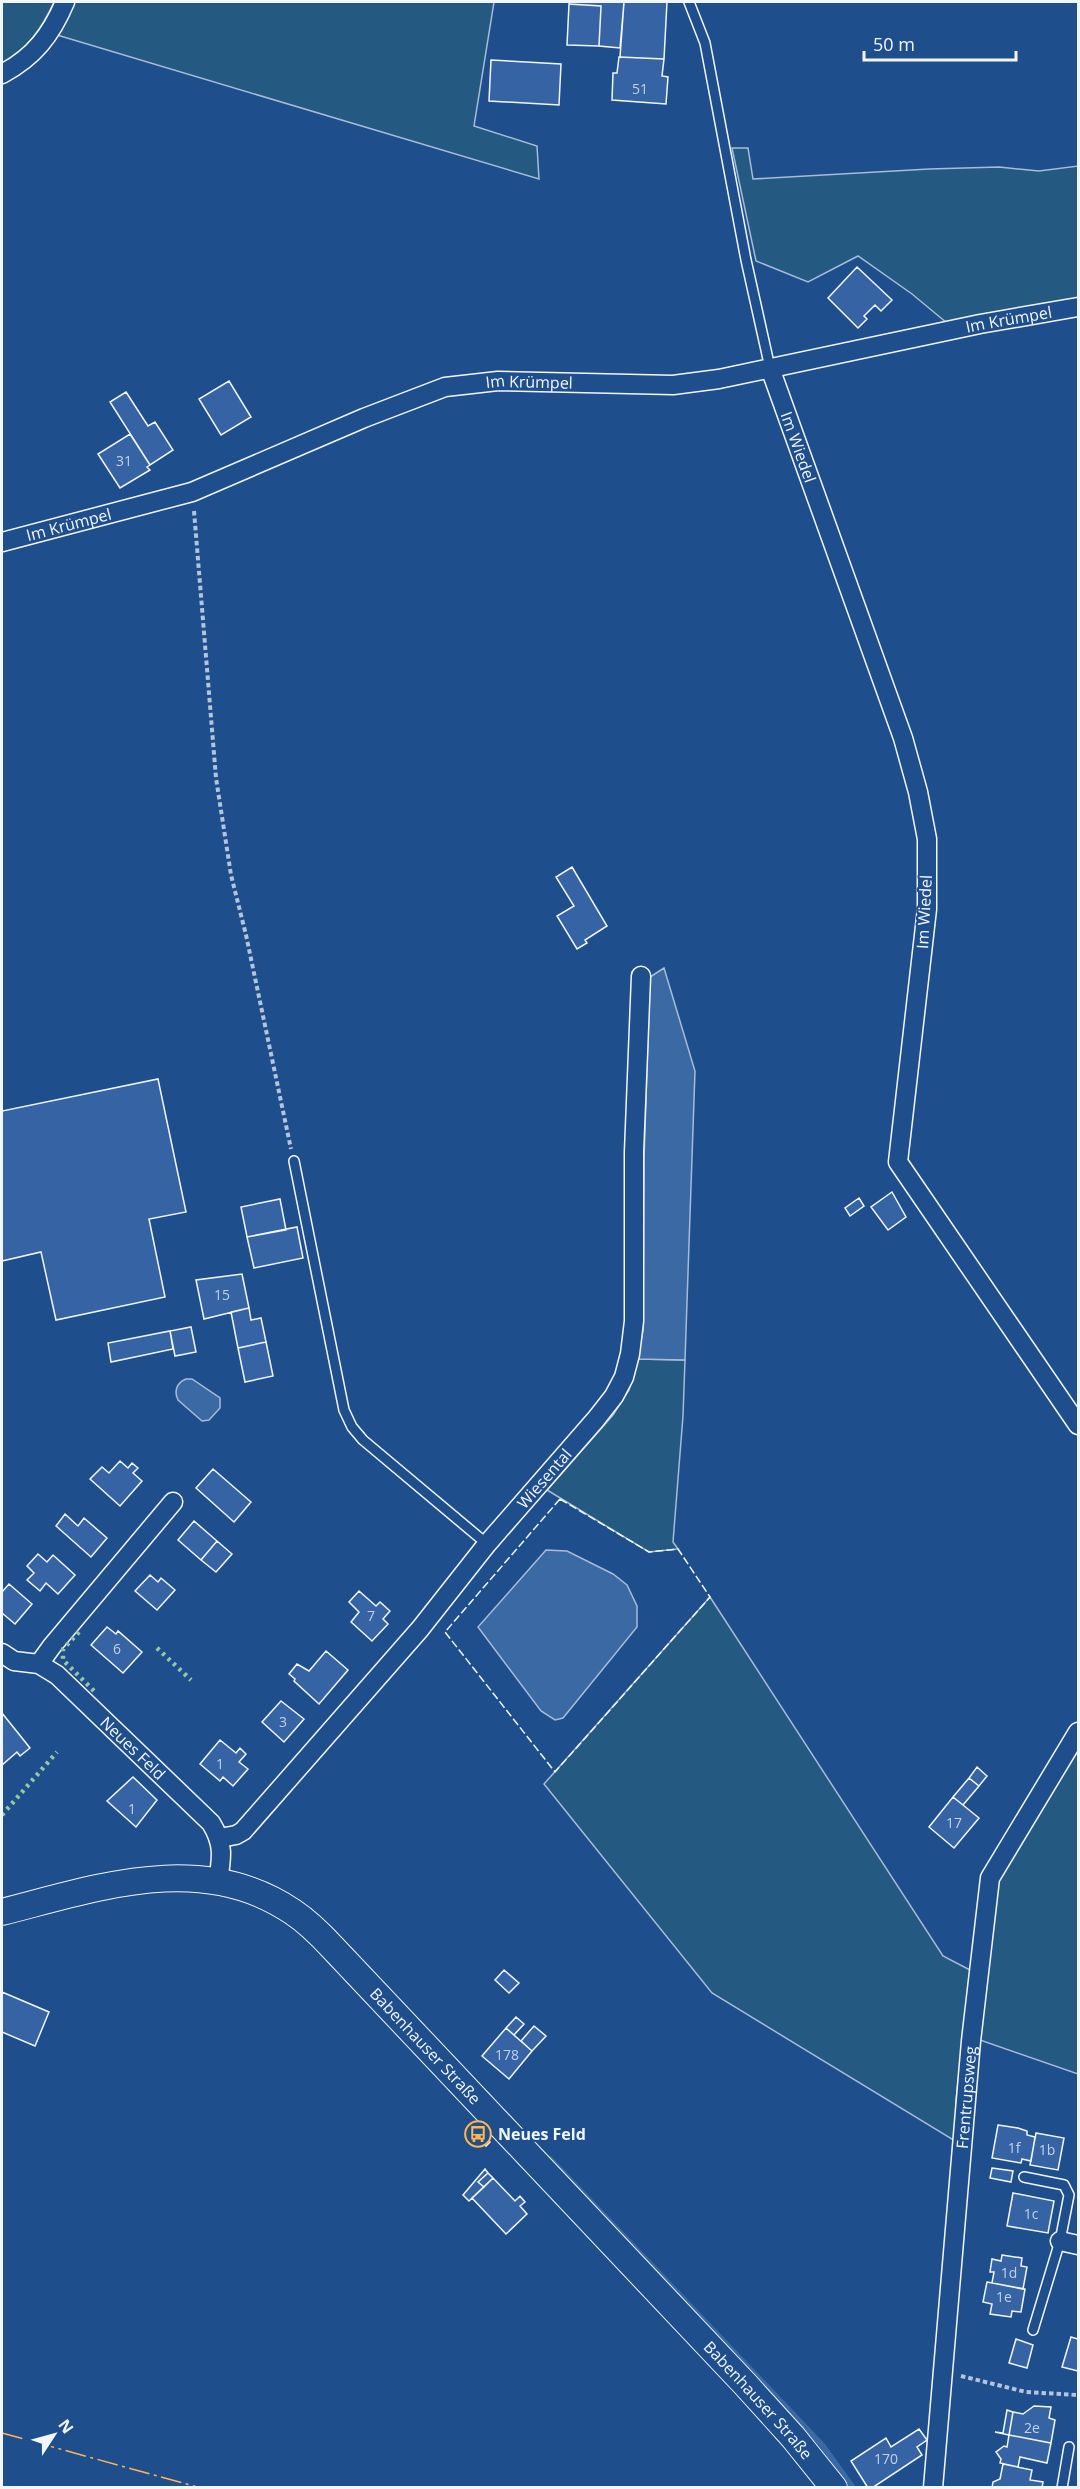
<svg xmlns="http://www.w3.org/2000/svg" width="1080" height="2489" viewBox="0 0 1080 2489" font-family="'Open Sans',sans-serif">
<rect width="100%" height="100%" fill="#1f4e8c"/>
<!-- green -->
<path fill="#245a82" stroke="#a8bbd7" stroke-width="1.5" d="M2 2H54C42 28 27 50 2 64Z
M72 2H494L474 126 537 146 539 179 57 35Z
M732 148H748L753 179 929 169 999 167 1039 171 1078 166V299L947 323 912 294 858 256 808 282 756 261Z
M637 1359 685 1360 683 1416 673 1542 678 1549 649 1552 547 1490 613 1415 629 1390Z
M710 1597 943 1956 970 1970 956 2101 955 2141 712 1993 544 1784Z
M1078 1745V2074L980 2040 995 1881Z"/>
<!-- water -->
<path fill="#3b69a3" stroke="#a8bbd7" stroke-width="1.5" d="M664 968 695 1071 685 1360 637 1359 643 1331 644 1159 650 977Z
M186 1379H192L220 1398V1408L209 1420 202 1421 178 1400C174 1392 176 1383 186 1379Z
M546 1550 567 1551 613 1574 627 1585 637 1606V1627L563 1718 555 1720 541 1711 478 1627Z"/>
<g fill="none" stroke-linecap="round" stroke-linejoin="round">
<!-- stream -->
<path stroke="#3b69a3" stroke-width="6" d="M550 2159 822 2445 853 2488"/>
</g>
<!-- building -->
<path fill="#3563a3" stroke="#f2f6ff" stroke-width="1.5" d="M570 2H624L620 48 599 46 601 6 569 4Z
M624 2H667L664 59 620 57Z
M569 4 601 6 599 46 567 45Z
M619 57 664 59 662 76 668 77 666 104 612 100 613 73H617Z
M491 60 561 64 559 105 489 101Z
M857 267 892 300 881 311 875 305 864 316 867 319 858 328 828 298Z
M229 381 251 417 221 435 199 399Z
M126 392 148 426 155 422 173 450 150 465 110 402Z
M130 434 150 465 147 467 150 470 120 488 98 454Z
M572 867 607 926 585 940 587 943 577 949 557 916 574 906 556 877Z
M158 1079 186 1212 149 1219 165 1297 56 1320 41 1252 2 1261V1111Z
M892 1192 906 1217 888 1230 871 1207Z
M859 1198 864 1206 850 1216 845 1208Z
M280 1199 286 1230 247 1237 241 1207Z
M297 1227 303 1258 254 1268 247 1237Z
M242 1274 249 1308 204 1319 196 1280Z
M249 1308 251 1320 261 1318 266 1342 238 1348 231 1312Z
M191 1327 196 1352 175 1356 170 1331Z
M170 1331 173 1349 111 1362 108 1343Z
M266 1342 273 1376 245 1382 238 1348Z
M120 1461 128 1468 132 1463 138 1468 133 1473 142 1481 120 1506 90 1479 102 1467 109 1473Z
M213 1469 251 1502 234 1522 196 1488Z
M65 1514 78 1526 84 1518 107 1538 91 1557 56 1526Z
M194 1521 217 1541 201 1560 178 1540Z
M217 1541 232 1554 216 1572 201 1560Z
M38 1554 47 1562 53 1555 75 1575 58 1594 46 1583 40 1591 27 1580 34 1573 27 1566Z
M150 1575 158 1582 161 1578 175 1590 157 1610 135 1591Z
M9 1584 32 1604 15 1624 2 1613V1592Z
M359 1591 376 1606 380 1602 390 1611 383 1619 388 1624 372 1641 351 1622 359 1612 349 1602Z
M107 1627 116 1634 118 1631 142 1652 123 1673 91 1645Z
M326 1651 348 1670 319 1704 294 1681 295 1679 289 1674 297 1664 309 1671Z
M281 1701 304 1719 284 1742 262 1722Z
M2 1713 30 1748 20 1756 17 1752 2 1765Z
M220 1740 236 1753 240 1748 246 1754 239 1762 248 1769 233 1786 223 1777 220 1781 200 1764Z
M977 1767 987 1776 979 1786 969 1778Z
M133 1777 157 1800 136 1827 107 1801Z
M969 1778 979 1786 963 1805 953 1797Z
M953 1797 979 1818 954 1848 929 1827Z
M504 1970 519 1983 509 1993 495 1980Z
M2 1992 49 2012 35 2046 2 2032Z
M516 2017 524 2024 514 2035 506 2028Z
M534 2026 546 2036 532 2051 521 2041Z
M506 2028 532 2051 509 2079 482 2056Z
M998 2125 1018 2128 1027 2131V2135L1035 2137 1031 2161 1022 2159 1021 2163 992 2158Z
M1036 2133 1064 2138 1058 2170 1030 2165Z
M482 2134 490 2142 486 2146 479 2137Z
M992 2168 1013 2171 1011 2182 990 2178Z
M485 2169 488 2173 478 2182 484 2187 469 2201 463 2195Z
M488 2173 493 2178 484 2187 478 2182Z
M493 2178 515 2201 520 2196 525 2202 520 2206 527 2214 506 2234 472 2198Z
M1013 2193 1054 2201 1048 2233 1007 2226Z
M1002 2255 1022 2258 1021 2266 1027 2267 1023 2289 992 2283 994 2272H990L992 2259 1001 2261Z
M987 2282 1025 2289 1021 2312 1012 2311 1011 2317 990 2314 992 2304 983 2302Z
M1071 2337 1078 2339V2371L1062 2367Z
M1016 2339 1033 2345 1027 2368 1009 2363Z
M1034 2406 1051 2407 1049 2418 1055 2420 1051 2443 1009 2435 1013 2412 1023 2414Z
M1007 2410 1013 2412 1009 2435 995 2432 1003 2433Z
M919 2429 927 2440 917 2447 922 2455 872 2488H868L851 2461 886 2438 891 2447Z
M1009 2435 1051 2443 1047 2463 1020 2457 1018 2467 1000 2463 1001 2459 996 2452 1004 2446 1007 2447Z
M1003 2464 1032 2470 1030 2480 1043 2482 1042 2488H992L993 2482 1000 2479Z"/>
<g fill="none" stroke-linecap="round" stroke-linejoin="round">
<!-- lane casing -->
<g stroke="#f2f6ff" stroke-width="12">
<path id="lane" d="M689 2 705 43 746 260 770 368
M294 1161 344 1410 352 1427 363 1440 487 1544
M1024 2177 1064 2185 1069 2195 1060 2241 1033 2330
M1062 2488 1069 2447"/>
</g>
<!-- street casing -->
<g stroke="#f2f6ff" stroke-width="21">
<g id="street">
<path d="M2 74C34 57 51 35 65 2"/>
<path id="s1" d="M770 368 903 738 918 792 927 839V909L898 1162 1078 1425"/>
<path id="s2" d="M2 542 192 492 364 418 445 387 498 381 673 385 719 379 980 324 1078 307"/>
<path id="s3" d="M2 1653 14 1661 39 1664 57 1675 211 1823C224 1844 222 1857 218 1881"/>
<path d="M39 1664 52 1646 173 1502"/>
<path id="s4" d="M220 1838 236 1835 243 1831 420 1629 487 1544 596 1419 614 1396 624 1377 630 1354 634 1321V1152L641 976"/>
<path d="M1060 2241 1078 2245"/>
<path id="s5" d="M933 2488 971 2041 990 1878 1078 1732"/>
</g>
</g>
<!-- secondary casing -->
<g stroke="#f2f6ff" stroke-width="28">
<g id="secondary">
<path id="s6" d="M2 1912C97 1888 202 1850 293 1912 308 1922 321 1935 333 1948L745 2384 793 2437 834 2488"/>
</g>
</g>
<!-- path -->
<path stroke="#b3c4dc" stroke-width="4" stroke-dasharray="4.5 3" stroke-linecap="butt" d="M194 511 216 778 231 875 246 935 291 1149
M961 2376 1026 2392 1078 2395"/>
<!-- lane -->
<use href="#lane" stroke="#1f4e8c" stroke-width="9"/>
<!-- street -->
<use href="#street" stroke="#1f4e8c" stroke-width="18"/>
<!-- secondary -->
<use href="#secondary" stroke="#1f4e8c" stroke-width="26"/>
<!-- hedge -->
<path stroke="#97c8a6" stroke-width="4.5" stroke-dasharray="3 4.5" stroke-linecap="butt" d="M79 1632 63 1649V1660L95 1692
M157 1648 191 1680
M2 1815 57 1752"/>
<!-- fence -->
<path stroke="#f2f6ff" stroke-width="1.5" stroke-dasharray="8 3" stroke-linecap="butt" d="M560 1499 649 1552 678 1549 710 1597 555 1772 445 1632Z"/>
<!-- power -->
<path stroke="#ffb74d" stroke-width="1.5" stroke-dasharray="21 4.5 3 4.5" stroke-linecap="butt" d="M2 2433 201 2488"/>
</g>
<!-- icons -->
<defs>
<g id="bus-ring" transform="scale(1.35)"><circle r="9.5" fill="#1f4e8c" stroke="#ffb74d" stroke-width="1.5"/><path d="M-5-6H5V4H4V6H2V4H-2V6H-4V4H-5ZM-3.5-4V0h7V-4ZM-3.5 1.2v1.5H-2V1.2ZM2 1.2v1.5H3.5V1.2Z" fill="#ffb74d"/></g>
</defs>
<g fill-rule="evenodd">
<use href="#bus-ring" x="478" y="2134"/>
</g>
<g text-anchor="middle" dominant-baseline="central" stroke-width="4.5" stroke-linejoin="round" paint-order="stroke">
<!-- number labels -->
<g font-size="14" fill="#c3d1e8">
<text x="640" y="88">51</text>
<text x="124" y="460">31</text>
<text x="222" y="1294">15</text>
<text x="371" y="1615">7</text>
<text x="117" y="1648">6</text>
<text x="283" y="1721">3</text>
<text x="220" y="1763">1</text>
<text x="132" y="1808">1</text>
<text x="954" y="1822">17</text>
<text x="507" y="2054">178</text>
<text x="1014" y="2147">1f</text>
<text x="1047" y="2149">1b</text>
<text x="1031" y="2213">1c</text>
<text x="1009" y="2272">1d</text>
<text x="1004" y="2296">1e</text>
<text x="1032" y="2427">2e</text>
<text x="886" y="2458">170</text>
</g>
<!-- street labels -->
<g font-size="16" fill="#f2f6ff" stroke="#1f4e8c">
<text stroke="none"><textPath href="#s2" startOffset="1041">Im Krümpel</textPath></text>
<text stroke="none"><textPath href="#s2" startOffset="555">Im Krümpel</textPath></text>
<text stroke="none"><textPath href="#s1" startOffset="84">Im Wiedel</textPath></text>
<text stroke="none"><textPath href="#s2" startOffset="69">Im Krümpel</textPath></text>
<text transform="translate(924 912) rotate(-87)">Im Wiedel</text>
<text stroke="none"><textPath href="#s4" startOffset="488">Wiesental</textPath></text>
<text stroke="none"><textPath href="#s3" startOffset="166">Neues Feld</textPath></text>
<text stroke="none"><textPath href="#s6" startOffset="490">Babenhauser Straße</textPath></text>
<text stroke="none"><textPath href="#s5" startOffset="392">Frentrupsweg</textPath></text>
<text stroke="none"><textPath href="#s6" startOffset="976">Babenhauser Straße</textPath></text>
</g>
<!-- poi labels -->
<g font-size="16" font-weight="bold" fill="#f2f6ff" stroke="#1f4e8c" text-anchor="start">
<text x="498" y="2134">Neues Feld</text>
</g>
</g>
<!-- border -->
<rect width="1080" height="2489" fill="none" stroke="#f2f6ff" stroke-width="6"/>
<!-- north arrow -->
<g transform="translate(54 2435) rotate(54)" stroke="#1f4e8c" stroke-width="4.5" paint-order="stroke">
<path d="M0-4.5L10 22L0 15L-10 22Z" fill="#f2f6ff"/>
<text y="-9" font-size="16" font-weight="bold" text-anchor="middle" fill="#f2f6ff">N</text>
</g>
<!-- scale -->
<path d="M864 51v9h152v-9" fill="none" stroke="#f2f6ff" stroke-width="3"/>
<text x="873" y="51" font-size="18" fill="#f2f6ff" stroke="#1f4e8c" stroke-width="4.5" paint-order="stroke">50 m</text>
</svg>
